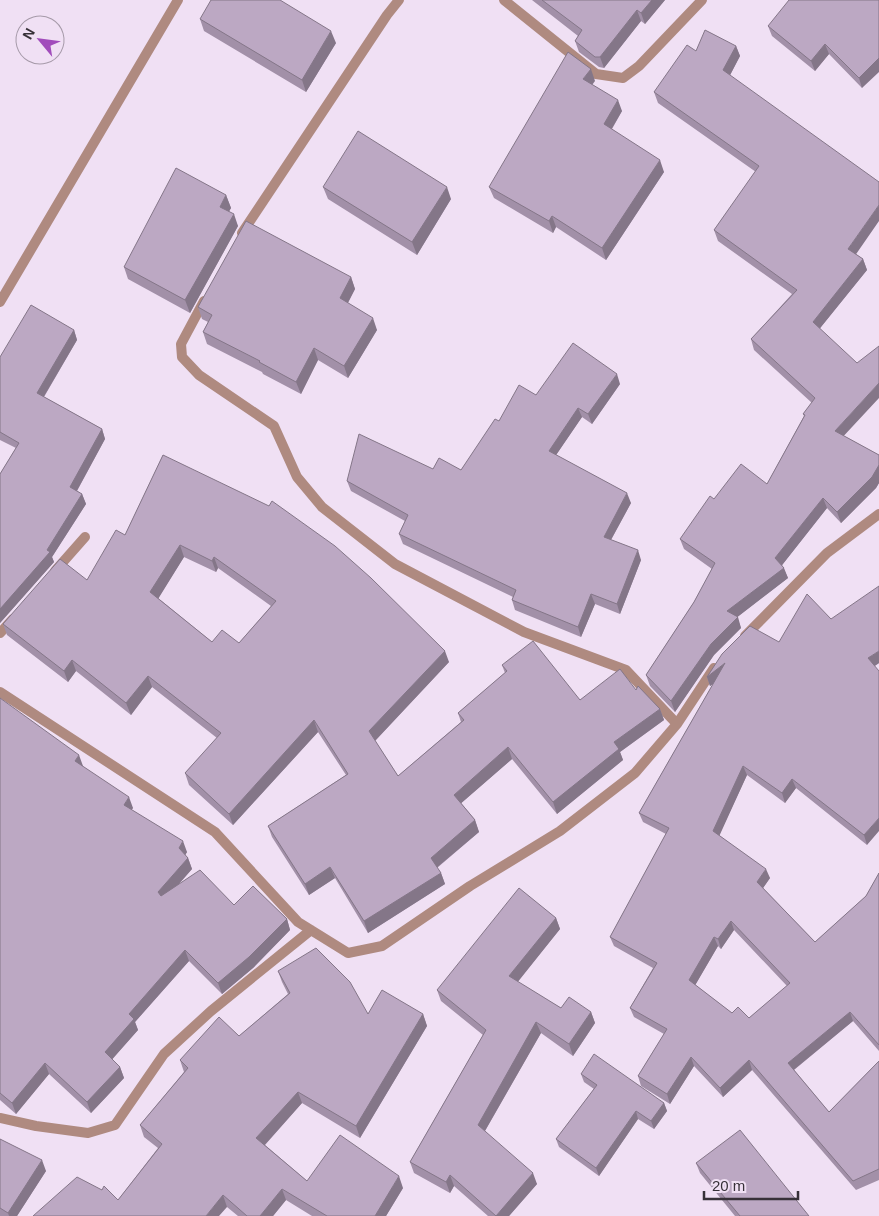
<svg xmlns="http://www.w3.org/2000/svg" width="879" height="1216" viewBox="0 0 879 1216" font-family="Arial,sans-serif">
<rect width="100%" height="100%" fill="#f0e0f4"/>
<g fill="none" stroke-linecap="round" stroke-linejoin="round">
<!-- street -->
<path stroke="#af8a80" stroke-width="10" d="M504 0 596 74 623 78 639 66 702 0
M242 233 387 15 399 0
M204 301 181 344 182 357 199 375 274 426 297 477 322 507 395 564 524 632 626 670 677 724
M0 302 178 0
M55 571 85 537
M0 633 13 619
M745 636 827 553 879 514
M0 692 215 832 298 922 348 953 382 946 470 886 560 831 635 773 677 724 714 668
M0 1118 36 1126 88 1133 115 1125 164 1054 211 1011 311 930"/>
</g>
<!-- wall -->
<path fill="#a290a8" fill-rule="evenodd" d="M532 0H665L645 24 641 21 604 68 599 67 579 52 575 41 578 36Z
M879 0 862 88 829 54 815 71 772 36 768 26Z
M200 19 336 43 306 92 204 31Z
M736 46 740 56 730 75 856 254 863 259 867 270 820 328 844 436 879 455V483L876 488 841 523 827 508 782 565 788 578 737 617 741 628 714 655 675 712 650 686 646 675 694 602 712 569 684 549 680 539 714 499 767 484 804 416 803 414 812 403 754 350 751 339 792 294 718 241 714 230 756 172 658 103 654 92 696 51Z
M595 81 592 85 622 111 612 129 664 172 606 260 556 227 553 233 494 198 489 187Z
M323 187 451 199 417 255 328 199Z
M226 195 231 208 229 211 238 226 190 313 128 279 124 267Z
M351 277 355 289 348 303 377 330 348 378 318 360 301 394 263 374 262 372 207 344 203 332 208 322 202 319 198 307Z
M74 330 77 340 44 397 102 429 105 439 77 491 82 494 86 504 52 557 54 562 0 623V474L16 448 0 440V357Z
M620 384 592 424 582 417 556 455 631 503 611 540 641 560 620 614 595 604 581 637 515 610 512 600 513 597 403 544 399 534 405 521 351 491 347 481 433 469 461 470 499 421 536 395Z
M163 455 449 662 375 741 398 776 461 722 458 713 505 673 502 665 580 700 636 690 660 709 664 720 620 752 623 760 557 814 512 759 461 803 475 820 479 832 437 868 441 873 445 884 368 933 335 878 309 895 272 837 268 826 346 775 318 732 233 825 189 785 185 773 217 738 152 687 131 715 76 671 68 682 7 635 3 624 87 580 125 535ZM184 557 216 572 218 568 271 606 239 643 212 642 158 598Z
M831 619 879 663 875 666 867 845 796 788 785 803 747 775 719 835 770 878 763 888 815 942 866 896 879 873V1051L853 1021 794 1070 829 1112 879 1061V1180L856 1190 752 1070 723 1097 694 1066 670 1104 641 1086 638 1076 664 1034 634 1017 630 1008 653 968 614 946 610 937 666 834 643 822 639 813 713 684 710 686 707 677 779 642ZM734 930 787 986 749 1018 732 1013 695 985 718 946 721 949Z
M0 698 83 766V767L133 808 131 810 187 852 185 855 188 858 192 869 179 884 234 905 287 919 290 930 253 968 222 994 189 961 135 1022 138 1030 112 1059 120 1067 124 1078 91 1113 49 1074 16 1114 0 1100Z
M556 918 560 929 517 982 561 1008 591 1012 595 1023 573 1056 541 1033 485 1131 537 1184 509 1216H488L454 1186 450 1193 414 1173 410 1162 483 1035 441 1001 437 990Z
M278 971 368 1014H423L427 1026 360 1138 302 1103 265 1145 307 1181 403 1188 386 1216H312L286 1200 273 1216H238L227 1207 118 1200 158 1148 144 1137 140 1125 184 1072 180 1060 239 1036 288 994 282 982Z
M581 1074 664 1103 667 1111 654 1129 638 1119 599 1176 559 1147 556 1139 594 1089 584 1082Z
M0 1139 46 1171 17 1216H0Z
M696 1163 809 1216H735L700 1173Z"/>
<!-- shaded-wall -->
<path fill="#847688" d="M652 0H665L645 24 641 13Z
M637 10 641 21 604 68 600 57Z
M331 31 336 43 306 92 302 80Z
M825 44 829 54 815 71 811 61Z
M736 46 740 56 727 81 723 70Z
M879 58V72L862 88 859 78Z
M591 69 595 81 587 91 583 79Z
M618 100 622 111 608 135 604 124Z
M660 160 664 172 606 260 602 248Z
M447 187 451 199 417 255 412 242Z
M226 195 231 208 225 219 220 207Z
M879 205V221L852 260 848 249Z
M234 214 238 226 190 313 185 300Z
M552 216 556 227 553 233 549 221Z
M863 259 867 270 817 332 813 322Z
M351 277 355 289 344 310 340 298Z
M373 318 377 330 348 378 344 366Z
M74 330 77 340 40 403 37 393Z
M314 348 318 360 301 394 296 382Z
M617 374 620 384 592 424 588 414Z
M879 383V398L839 441 835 431Z
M578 408 582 417 552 461 549 451Z
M102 429 105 439 74 496 70 487Z
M879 465V483L876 488 841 523 837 512Z
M627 493 631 503 607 547 604 537Z
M82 494 86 504 52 557 54 562 0 623V609L47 550Z
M823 498 827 508 779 569 775 558Z
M180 545 184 557 155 604 150 592Z
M638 550 641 560 620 614 617 604Z
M214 557 218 568 216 572 212 561Z
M784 568 788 578 731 622 727 611Z
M591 594 595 604 581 637 578 627Z
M738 617 741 628 714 655 675 712 671 701 711 644Z
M445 651 449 662 373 743 369 731Z
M879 651V663L871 668 868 658Z
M72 660 76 671 68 682 64 671Z
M725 663 729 673 710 686 707 677Z
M148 676 152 687 131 715 126 703Z
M660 709 664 720 620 752 623 760 557 814 553 802 614 742Z
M314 720 318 732 233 825 229 814Z
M508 747 512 759 458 806 454 795Z
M79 755 83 766 79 772 75 761Z
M743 766 747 775 717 841 713 831Z
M792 779 796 788 785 803 782 793Z
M129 797 133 808 127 816 124 805Z
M879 818V831L867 845 864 835Z
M475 820 479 832 435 869 431 858Z
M183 841 187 852 183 859 179 848Z
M188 858 192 869 162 903 158 892Z
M330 867 335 878 309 895 305 884Z
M766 869 770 878 761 891 757 882Z
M441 873 445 884 368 933 364 921Z
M556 918 560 929 513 988 509 976Z
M287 919 290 930 253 968 222 994 218 983Z
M731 921 734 930 721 949 718 939Z
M714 937 718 946 693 989 689 980Z
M185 950 189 961 135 1022 138 1030 109 1063 105 1052 129 1014Z
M591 1012 595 1023 573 1056 569 1044Z
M850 1012 853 1021 791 1072 788 1063Z
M423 1014 427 1026 360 1138 356 1126Z
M536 1022 541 1033 482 1136 478 1125Z
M691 1057 694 1066 670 1104 667 1094Z
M749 1060 752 1070 723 1097 720 1088Z
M45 1063 49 1074 16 1114 12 1103Z
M120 1067 124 1078 91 1113 87 1102Z
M298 1092 302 1103 261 1149 256 1138Z
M664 1103 667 1111 654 1129 651 1121Z
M636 1111 638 1119 599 1176 596 1168Z
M42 1160 46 1171 17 1216H9L8 1213Z
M533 1173 537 1184 509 1216H496Z
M450 1175 454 1186 450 1193 446 1182Z
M399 1176 403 1188 386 1216H375Z
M282 1189 286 1200 273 1216H260Z
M223 1195 227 1207 219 1216H206Z"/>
<!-- building -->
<path fill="#bca8c3" stroke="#847688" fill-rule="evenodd" d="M211 0H280L331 31 302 80 200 19Z
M542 0H652L641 13 637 10 600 57H595L575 41 582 30Z
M789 0H879V58L859 78 825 44 811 61 768 26Z
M705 30 736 46 723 70 879 182V205L848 249 863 259 813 322 857 363 879 346V383L835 431 879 455V465L872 477 837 512 823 498 775 558 784 568 727 611 738 617 711 644 671 701 646 675 694 602 715 563 680 539 710 496 714 499 741 464 767 484 805 415 803 414 815 398 751 339 797 290 714 230 759 166 654 92 687 45 696 51Z
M568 52 591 69 583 79 618 100 604 124 660 160 602 248 552 216 549 221 489 187Z
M358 131 447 187 412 242 323 187Z
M176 168 226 195 220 207 234 214 185 300 124 267Z
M246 221 351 277 340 298 373 318 344 366 314 348 296 382 259 362 260 361 203 332 212 315 198 307Z
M31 305 74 330 37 393 102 429 70 487 82 494 47 550 50 552 0 609V474L19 443 0 432V357Z
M573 343 617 374 588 414 578 408 549 451 627 493 604 537 638 550 617 604 591 594 578 627 512 600 516 590 399 534 408 515 347 481 359 434 433 469 439 458 461 470 495 419 499 421 519 385 536 395Z
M163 455 269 506 272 501 335 546 371 578 445 651 369 731 398 776 464 720 458 713 507 671 502 665 533 641 580 700 620 669 636 690 638 686 660 709 614 742 619 749 553 802 508 747 454 795 475 820 431 858 441 873 364 921 330 867 305 884 268 826 348 774 314 720 229 814 185 773 221 733 148 676 126 703 72 660 64 671 3 624 60 559 87 580 116 530 125 535ZM180 545 212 561 214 557 276 601 239 643 222 630 212 642 150 592Z
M879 586V651L868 658 879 671V818L864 835 792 779 782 793 743 766 713 831 766 869 757 882 815 942 866 896 879 873V1045L850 1012 788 1063 829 1112 879 1061V1169L853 1181 749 1060 720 1088 691 1057 667 1094 638 1076 667 1029 630 1008 657 963 610 937 669 828 639 813 725 663 707 677 722 654 750 626 779 642 807 594 831 619ZM731 921 790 983 749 1018 738 1007 732 1013 689 980 714 937 718 939Z
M0 698 79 755 75 761 129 797 124 805 183 841 179 848 188 858 158 892 161 896 200 870 234 905 253 886 287 919 249 957 218 983 185 950 129 1014 134 1019 105 1052 120 1067 87 1102 45 1063 12 1103 0 1093Z
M519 888 556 918 509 976 561 1008 569 997 591 1012 569 1044 536 1022 478 1125 533 1173 496 1216 450 1175 446 1182 410 1162 486 1030 437 990Z
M316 948 350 982 368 1014 382 990 423 1014 356 1126 298 1092 256 1138 307 1181 340 1135 399 1176 375 1216H327L282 1189 260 1216H247L223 1195 206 1216H33L77 1177 102 1190 104 1186 118 1200 162 1144 140 1125 188 1068 180 1060 219 1017 239 1036 290 993 278 971Z
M594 1054 664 1103 651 1121 636 1111 596 1168 556 1139 597 1085 581 1074Z
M740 1130 809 1216H740L696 1163Z
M0 1139 42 1160 8 1213 0 1208Z"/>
<!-- north arrow -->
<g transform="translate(40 40) rotate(299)"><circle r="24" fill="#f0e0f4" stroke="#a69aa9"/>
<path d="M0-4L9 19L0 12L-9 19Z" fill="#a14cbb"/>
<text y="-8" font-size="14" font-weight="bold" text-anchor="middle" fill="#373138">N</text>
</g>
<!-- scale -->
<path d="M704 1191v8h94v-8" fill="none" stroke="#373138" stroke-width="2.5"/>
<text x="712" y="1191" font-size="15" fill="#373138" stroke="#f0e0f4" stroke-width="4" paint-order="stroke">20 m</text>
</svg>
